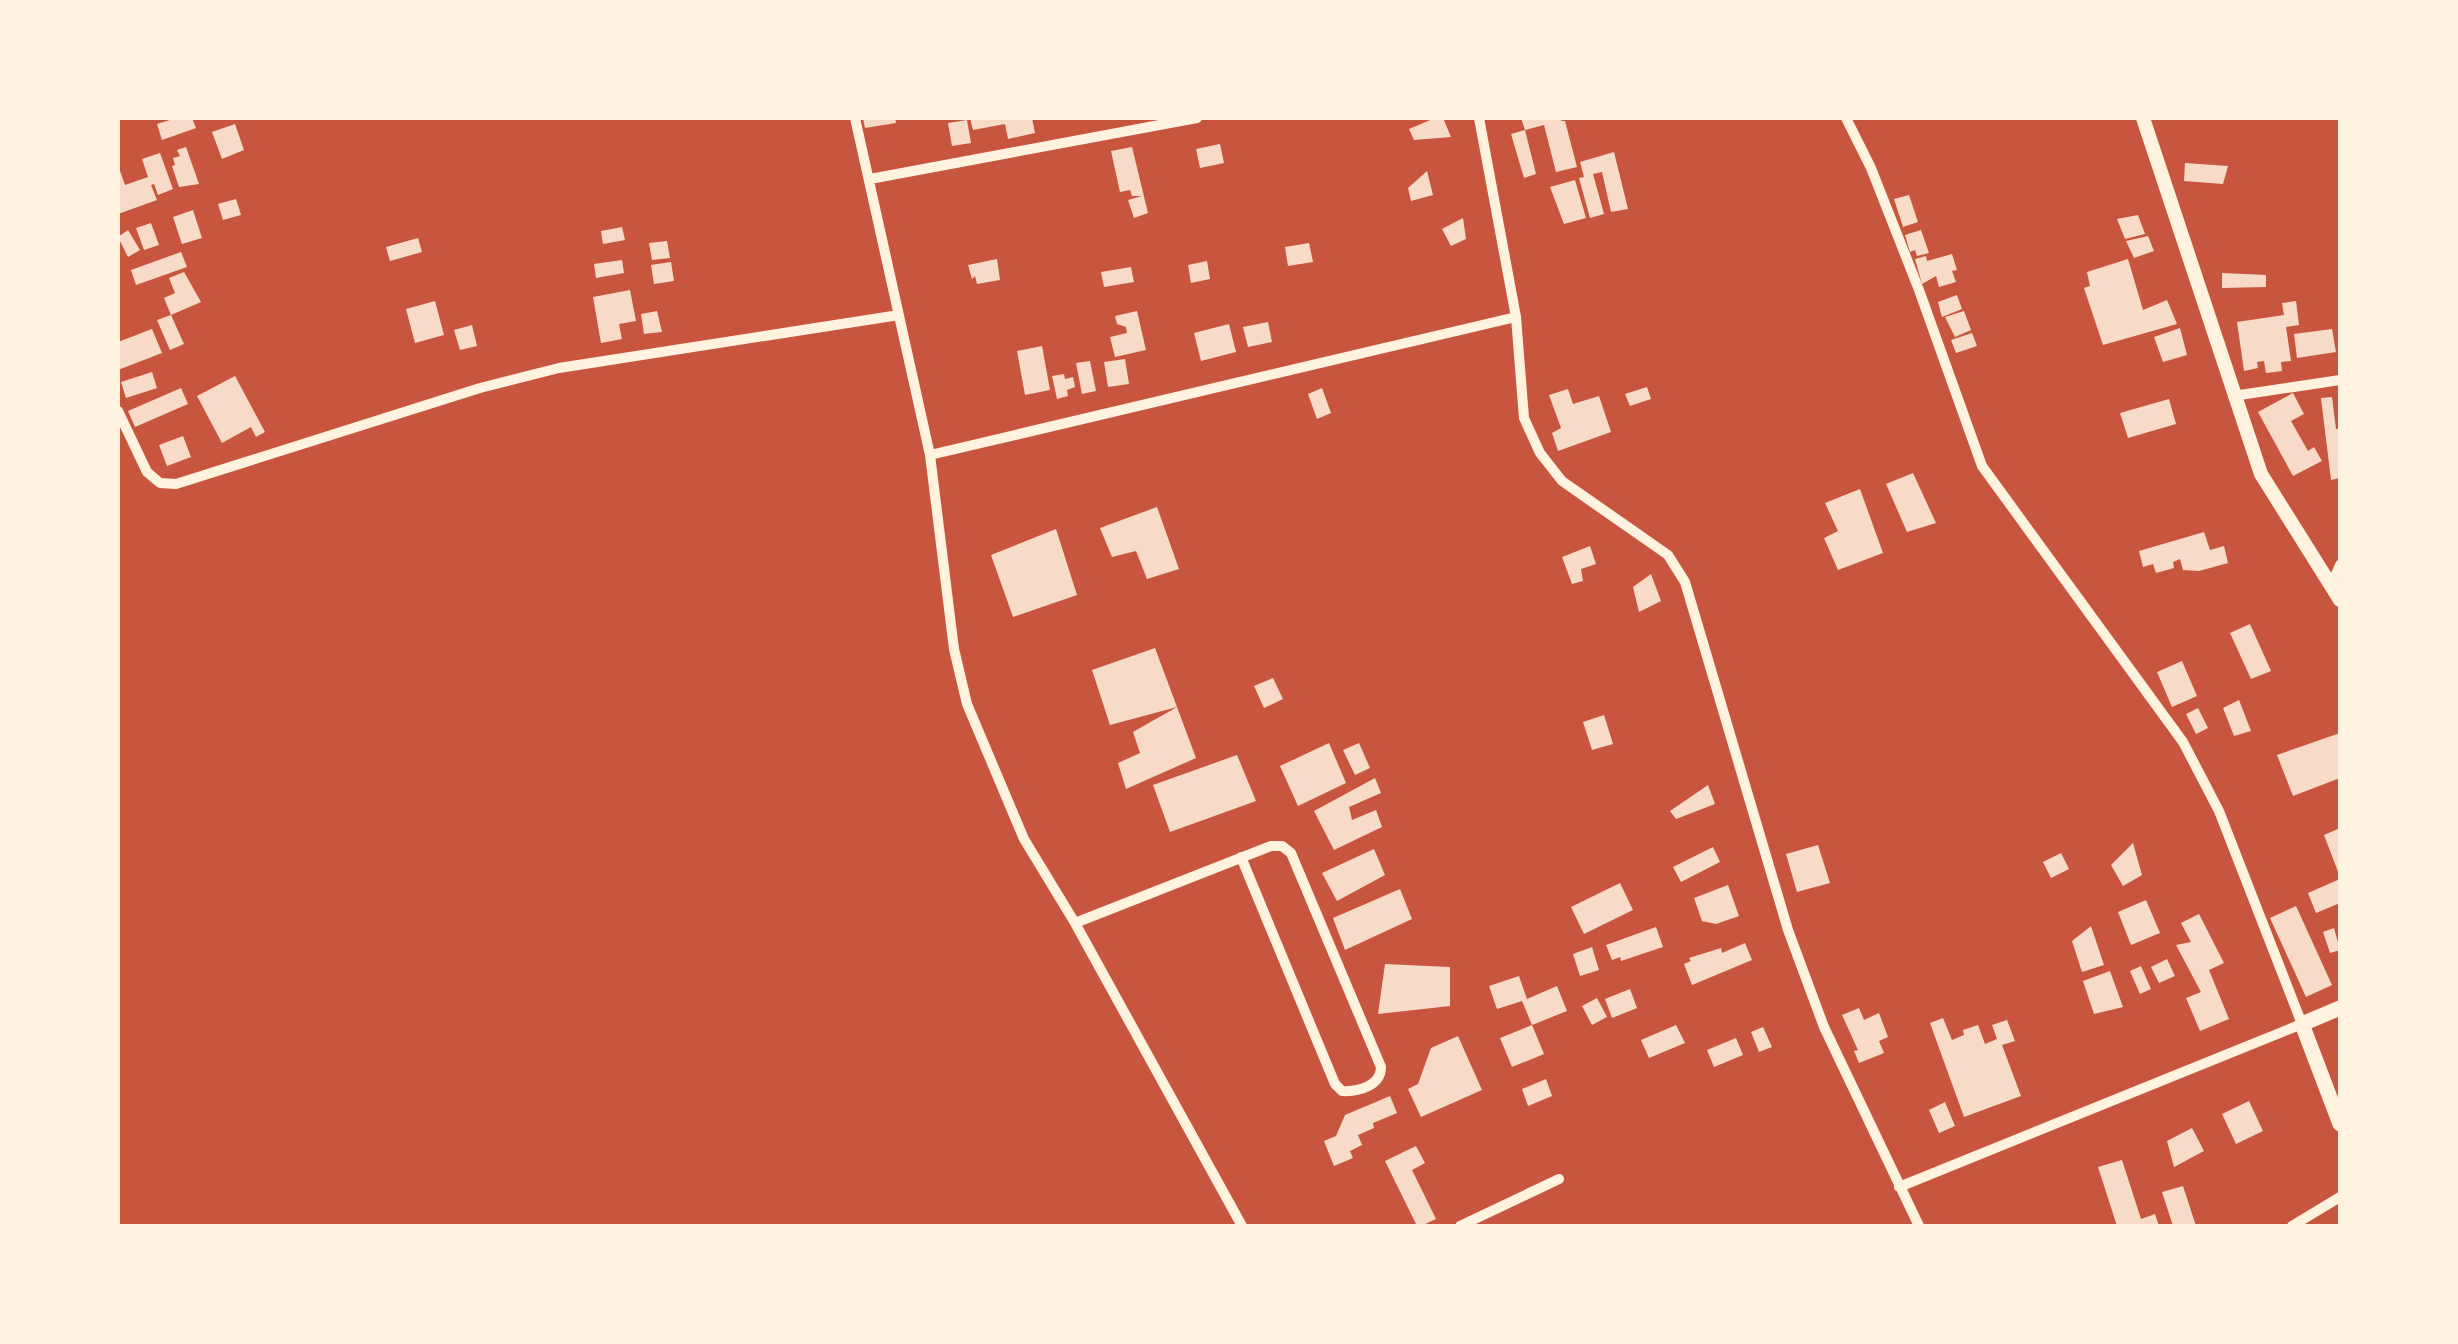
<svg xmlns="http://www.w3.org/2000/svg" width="2458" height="1344" viewBox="0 0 2458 1344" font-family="Raleway,sans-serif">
<rect width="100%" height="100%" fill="#c8553d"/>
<!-- building -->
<path fill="#f7dbc8" d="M176 118H192L196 128 162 140 157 124Z
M863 118H895L896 123 865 128Z
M970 118H1032L1035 133 1008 139 1005 124 973 130Z
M1435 118H1443L1451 137 1414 140 1409 129Z
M1521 118H1568L1560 121H1565L1577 167 1556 172 1544 125 1525 130 1536 174 1524 178 1511 134 1525 130Z
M967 120 971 143 952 146 948 123Z
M235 124 244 150 222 159 212 132Z
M1220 144 1224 163 1200 168 1196 149Z
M186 147 199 184 179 187 172 166 175 165 173 158 180 156 177 150Z
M1132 147 1148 213 1134 218 1128 200 1142 196H1132L1130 190 1120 192 1111 151Z
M1614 152 1628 209 1611 212 1602 172 1593 174 1604 214 1590 218 1579 178 1584 177 1580 162Z
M160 153 173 189 158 195 154 184 151 185 157 200 118 214V165L125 185 148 177 142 159Z
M2185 163 2228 166 2223 184 2184 181Z
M1427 171 1433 195 1411 201 1408 188Z
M1575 180 1586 218 1564 224 1550 187Z
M1909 195 1918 222 1903 227 1894 199Z
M236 199 241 215 223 220 218 204Z
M193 210 202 238 182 244 173 217Z
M2138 215 2145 234 2125 239 2117 219Z
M1463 218 1466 239 1451 246 1442 229Z
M151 223 159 245 144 250 136 228Z
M622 227 625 240 603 244 601 231Z
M128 230 140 250 128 257 118 237Z
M1921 230 1929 253 1917 256 1915 250 1910 252 1905 235Z
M2148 236 2154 251 2134 258 2126 241Z
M418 238 422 252 390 261 386 247Z
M667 241 670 258 652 260 649 243Z
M1309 243 1313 262 1288 266 1285 247Z
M181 252 187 267 136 285 131 270Z
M1952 254 1957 270 1952 271 1956 282 1939 287 1936 276 1922 284 1915 259 1926 256 1927 261Z
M997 259 1000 280 977 284 975 276 972 279 968 265Z
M2128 259 2143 310 2167 300 2177 324 2103 345 2084 288 2090 286 2087 272Z
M622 260 624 273 596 278 594 264Z
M1207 261 1210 279 1191 283 1188 265Z
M671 262 674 281 654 284 651 265Z
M1131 267 1134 282 1104 287 1101 272Z
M184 272 201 302 171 315 184 344 170 350 157 320 171 315 164 298 175 293 169 278Z
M2222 273 2266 275V287L2222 288Z
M630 290 636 321 619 324 622 339 601 343 593 297Z
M1957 295 1962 309 1942 317 1938 302Z
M435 301 444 335 415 343 406 309Z
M2296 301 2299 325 2286 327 2291 361 2281 362 2282 371 2266 373 2264 361 2257 362 2258 368 2244 371 2237 322 2284 315 2282 303Z
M657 311 662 332 644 334 641 314Z
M1137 311 1146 350 1115 357 1110 337 1127 333 1126 327 1117 324 1115 316Z
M1964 311 1971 330 1955 337 1945 317Z
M1268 322 1272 342 1248 347 1243 327Z
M1229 324 1236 352 1201 361 1194 333Z
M472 325 477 346 460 350 454 330Z
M2180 328 2187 355 2163 362 2154 337Z
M152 329 162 353 118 370V342Z
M2332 329 2336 352 2297 358 2294 334Z
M1972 333 1977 346 1956 353 1951 340Z
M1042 346 1050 390 1025 395 1017 351Z
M1125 359 1129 384 1108 387 1104 362Z
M1090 361 1096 391 1082 394 1076 363Z
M152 372 157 388 126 398 121 382Z
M1064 374 1065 379 1073 377 1075 387 1067 390 1068 396 1057 399 1052 376Z
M235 376 265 432 256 437 251 427 222 443 197 396Z
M1647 387 1651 399 1630 406 1625 394Z
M181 388 188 404 135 427 128 411Z
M1322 388 1331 413 1317 419 1308 394Z
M1568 389 1573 404 1599 396 1611 432 1558 451 1552 433 1561 428 1549 395Z
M2293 393 2304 414 2291 421 2308 451 2314 447 2322 461 2293 476 2258 412Z
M2332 397 2336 429H2340V478L2331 480 2321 398Z
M2169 399 2176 424 2128 438 2120 413Z
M183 436 191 457 167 466 159 445Z
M1913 473 1936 523 1907 532 1886 484Z
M1860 489 1883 553 1838 570 1824 538 1838 531 1825 503Z
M1157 507 1179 569 1147 579 1136 551 1112 557 1100 528Z
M1056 529 1077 595 1013 617 991 555Z
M2204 532 2210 550 2224 546 2228 563 2199 571 2183 570 2180 559 2173 562 2174 568 2156 573 2153 564 2143 567 2139 551Z
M1590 546 1596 564 1581 569 1583 581 1572 584 1562 557Z
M1651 574 1661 601 1639 612 1633 587Z
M2250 624 2271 671 2251 679 2230 633Z
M1155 648 1177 707 1110 725 1092 670Z
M2182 661 2197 696 2172 707 2157 672Z
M1273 678 1283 699 1264 708 1254 686Z
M2239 700 2251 731 2234 736 2223 708Z
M1177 707 1196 758 1126 789 1118 763 1140 753 1133 732Z
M2198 708 2208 728 2196 734 2186 714Z
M1604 715 1613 744 1592 750 1583 722Z
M2340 733V778L2293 796 2277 755Z
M1329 743 1346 783 1298 806 1280 766Z
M1359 743 1370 768 1355 775 1343 750Z
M1237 755 1256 801 1170 832 1153 785Z
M1375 778 1381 793 1349 807 1352 820 1376 810 1382 827 1334 850 1314 811Z
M1708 785 1715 804 1676 819 1670 811Z
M2340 828V877L2324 835Z
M2133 843 2142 875 2123 886 2111 865Z
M1818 845 1830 883 1797 892 1786 854Z
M1713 847 1720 862 1681 882 1673 867Z
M1374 849 1385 875 1337 901 1322 873Z
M2061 853 2069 869 2051 878 2043 862Z
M2340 879V903L2316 913 2308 893Z
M1620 883 1633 910 1584 934 1571 907Z
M1728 885 1739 916 1716 924 1702 921 1694 898Z
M1400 889 1412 919 1345 950 1333 918Z
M2146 900 2160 933 2131 945 2118 912Z
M2296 906 2332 985 2306 997 2270 918Z
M2199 914 2224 963 2209 970 2229 1019 2200 1031 2186 998 2201 992 2176 945 2191 942 2181 923Z
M2091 926 2104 965 2082 972 2072 941Z
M1656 927 1663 947 1621 961 1620 957 1612 960 1606 945Z
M2334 928 2340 950 2330 953 2323 932Z
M1745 943 1752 960 1692 985 1684 964 1691 961 1689 958 1721 948 1722 953Z
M1592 947 1599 970 1580 976 1573 954Z
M2167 959 2175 976 2159 983 2151 967Z
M1385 964 1450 967V1006L1378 1014Z
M2141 966 2151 989 2140 994 2130 971Z
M2110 971 2123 1007 2094 1014 2083 981Z
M1519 976 1527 999 1557 986 1567 1011 1532 1025 1522 1001 1497 1009 1489 986Z
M1630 989 1637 1008 1612 1018 1605 999Z
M1597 998 1607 1017 1592 1025 1582 1006Z
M1859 1008 1864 1020 1879 1013 1888 1037 1879 1041 1884 1053 1859 1063 1854 1051 1858 1050 1842 1015Z
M1943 1018 1952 1040 1964 1035 1963 1030 1978 1025 1985 1044 1997 1039 1992 1025 2007 1020 2015 1041 2002 1045 2021 1096 1964 1117 1930 1023Z
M1532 1025 1544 1054 1512 1067 1500 1038Z
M1676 1025 1685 1043 1649 1058 1641 1040Z
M1763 1027 1772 1047 1759 1052 1751 1032Z
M1458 1036 1482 1090 1421 1117 1408 1089 1418 1084 1431 1048Z
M1736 1038 1743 1055 1714 1067 1707 1050Z
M1546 1079 1552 1096 1528 1106 1522 1089Z
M1390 1096 1397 1113 1373 1123 1374 1128 1358 1135 1362 1145 1350 1151 1353 1158 1334 1166 1324 1141 1336 1136 1345 1115Z
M2249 1101 2263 1131 2236 1144 2222 1114Z
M1945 1102 1955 1126 1939 1133 1929 1110Z
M2192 1128 2204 1151 2174 1167 2167 1141Z
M1416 1146 1425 1163 1412 1170 1436 1219 1421 1226H1417L1385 1161Z
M2122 1160 2141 1219 2155 1214 2159 1226H2117L2098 1167Z
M2183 1186 2196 1226H2173L2162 1192Z"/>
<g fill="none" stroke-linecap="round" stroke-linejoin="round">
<!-- minor -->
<path stroke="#fff3e0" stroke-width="10" d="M855 118 930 455 954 649 967 704 1024 839 1075 923 1242 1226
M1479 118 1516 317 1524 418 1540 453 1562 481 1668 555 1685 582 1788 930 1824 1027 1919 1226
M1846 118 1871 168 1919 290 1982 466 2183 742 2219 811 2302 1024 1899 1187
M870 179 1197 118
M2233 396 2340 380
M118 411 147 472 160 483 176 484 480 388 559 368 899 315
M930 455 1516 317
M2331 586 2340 565
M1075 923 1271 846H1282L1291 853 1381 1067C1381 1086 1358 1092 1342 1091L1335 1084 1241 857
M1460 1226 1559 1179
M2292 1226 2340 1197"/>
<!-- tertiary -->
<path stroke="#fff3e0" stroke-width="14" d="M2143 118 2261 474 2340 600"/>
<!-- secondary -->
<path stroke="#fff3e0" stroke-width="15" d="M2340 1008 2302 1024 2340 1124"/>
</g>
<!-- border -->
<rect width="2458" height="1344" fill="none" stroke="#fff3e0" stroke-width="240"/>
</svg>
